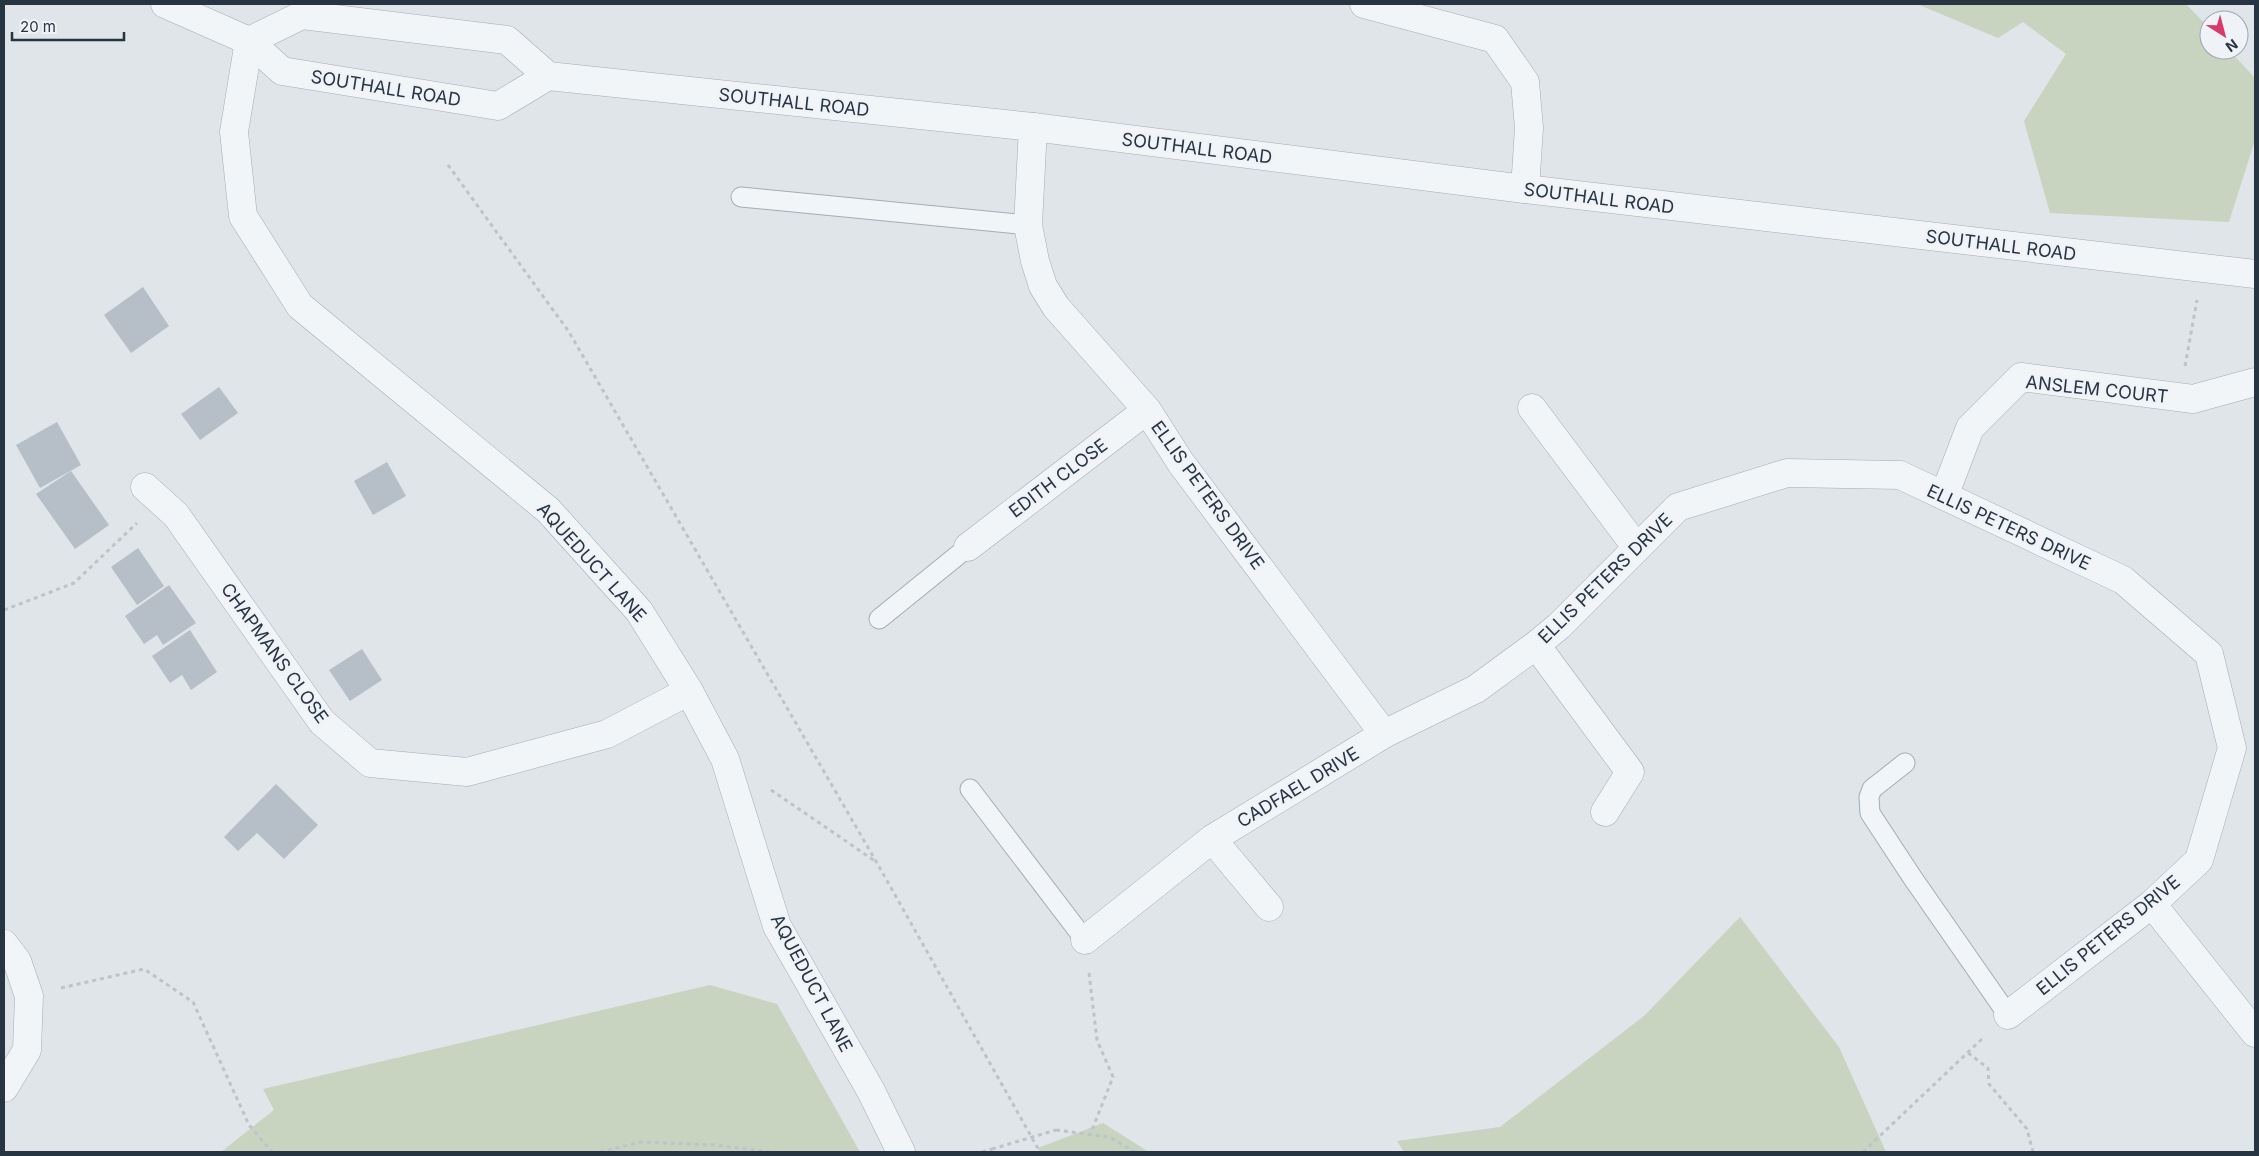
<svg xmlns="http://www.w3.org/2000/svg" width="2259" height="1156" viewBox="0 0 2259 1156" font-family="Inter,sans-serif">
<rect width="100%" height="100%" fill="#dfe5e9"/>
<!-- green -->
<path fill="#c8d4c0" d="M1917 4H2186L2209 28V50H2229L2255 78V140L2229 222 2050 213 2024 121 2066 54 2023 22 1998 38Z
M1740 917 1839 1047 1886 1152H1404L1397 1141 1500 1127 1644 1016Z
M710 985 777 1004 860 1152H221L274 1110 263 1089Z
M1103 1123 1149 1152H1040L1038 1148Z"/>
<!-- building -->
<path fill="#b6bec7" d="M143 287 169 326 131 353 104 315Z
M219 387 238 413 200 440 181 414Z
M57 422 81 465 40 488 16 445Z
M387 462 406 496 373 515 354 481Z
M71 471 109 525 75 549 36 494Z
M138 548 164 586 137 605 111 567Z
M169 585 196 623 163 645 157 635 144 644 125 616Z
M190 630 217 672 191 690 182 675 170 683 152 656Z
M362 649 382 680 350 701 329 670Z
M276 784 318 825 284 859 257 833 238 851 224 837Z"/>
<g fill="none" stroke-linecap="round" stroke-linejoin="round">
<!-- service casing -->
<g stroke="#a4acb4" stroke-width="21">
<path id="service" d="M741 197 1028 225
M879 619 968 547
M1905 763 1872 789 1869 797 1870 813 1912 877 2008 1015
M970 789 1085 940"/>
</g>
<!-- minor casing -->
<g stroke="#a4acb4" stroke-width="29">
<path id="minor" d="M1364 4 1495 39 1525 82 1529 128 1525 189
M249 41 234 132 243 216 300 306 548 510 639 611 689 691 725 759 777 926 871 1091 901 1152
M1033 127 1028 225 1035 261 1043 286 1056 307 1147 410 1181 463 1384 734 1476 689 1536 645 1559 626 1678 507 1787 473 1900 475 2123 580 2209 654 2232 748 2199 860 2152 904 2008 1015
M1532 408 1637 548
M145 487 176 515 322 722 370 763 467 772 607 734 689 691
M1944 496 1970 428 2021 377 2193 399 2255 382
M968 547 1147 410
M1536 645 1630 772 1605 812
M1212 839 1269 907
M2152 904 2255 1033
M1085 940 1212 839 1384 734
M4 944 17 961 29 996 27 1050 4 1088"/>
</g>
<!-- tertiary casing -->
<g stroke="#a4acb4" stroke-width="29">
<path id="tertiary" d="M165 4 249 41 282 71 498 106 548 76 1033 127 1525 189 2255 274
M249 41 302 15 507 40 548 76"/>
</g>
<!-- path -->
<path stroke="#bdc3c8" stroke-width="3" stroke-dasharray="4 4" stroke-linecap="butt" d="M448 165 569 332 877 863 1040 1152
M2185 366 2197 300
M4 610 74 583 137 523
M771 790 875 861
M1089 973 1097 1040 1113 1077 1090 1135
M61 988 144 969 193 1002 249 1125 272 1152
M1968 1053 1988 1068 1989 1084 2027 1129 2033 1152
M1056 1130 1109 1137 1135 1152
M600 1152 641 1142 714 1145 770 1152
M982 1152 992 1149
M1863 1152 1984 1037"/>
<!-- service -->
<use href="#service" stroke="#f2f5f7" stroke-width="19"/>
<!-- minor -->
<use href="#minor" stroke="#f2f5f7" stroke-width="28"/>
<!-- tertiary -->
<use href="#tertiary" stroke="#f2f5f7" stroke-width="28"/>
<!-- path-bridge -->
<path stroke="#bdc3c8" stroke-width="3" stroke-dasharray="4 4" stroke-linecap="butt" d="M992 1149 1056 1130"/>
</g>
<g text-anchor="middle" dominant-baseline="central" stroke-width="5" stroke-linejoin="round" paint-order="stroke">
<!-- street labels -->
<g font-size="18" fill="#273442" stroke="#eff3f7">
<text transform="translate(386 88) rotate(9)">SOUTHALL ROAD</text>
<text transform="translate(794 102) rotate(6)">SOUTHALL ROAD</text>
<text transform="translate(1197 148) rotate(7)">SOUTHALL ROAD</text>
<text transform="translate(1599 198) rotate(7)">SOUTHALL ROAD</text>
<text transform="translate(2001 245) rotate(7)">SOUTHALL ROAD</text>
<text transform="translate(2097 389) rotate(6)">ANSLEM COURT</text>
<text transform="translate(1058 478) rotate(-37)">EDITH CLOSE</text>
<text transform="translate(1208 495) rotate(54)">ELLIS PETERS DRIVE</text>
<text transform="translate(2009 527) rotate(25)">ELLIS PETERS DRIVE</text>
<text transform="translate(592 562) rotate(48)">AQUEDUCT LANE</text>
<text transform="translate(1605 578) rotate(-44)">ELLIS PETERS DRIVE</text>
<text transform="translate(275 653) rotate(54)">CHAPMANS CLOSE</text>
<text transform="translate(1298 787) rotate(-31)">CADFAEL DRIVE</text>
<text transform="translate(2108 935) rotate(-39)">ELLIS PETERS DRIVE</text>
<text transform="translate(812 983) rotate(62)">AQUEDUCT LANE</text>
</g>
</g>
<!-- border -->
<rect width="2259" height="1156" fill="none" stroke="#273442" stroke-width="10"/>
<!-- north arrow -->
<g transform="translate(2224 35) rotate(144)"><circle r="24" fill="#eff3f7" stroke="#9fa7af"/>
<path d="M0-4L9 19L0 12L-9 19Z" fill="#d83b69"/>
<text y="-8" font-size="14" font-weight="bold" text-anchor="middle" fill="#273442">N</text>
</g>
<!-- scale -->
<path d="M12 32v8h112v-8" fill="none" stroke="#273442" stroke-width="2.5"/>
<text x="20" y="32" font-size="15" fill="#273442" stroke="#eff3f7" stroke-width="4" paint-order="stroke">20 m</text>
</svg>
